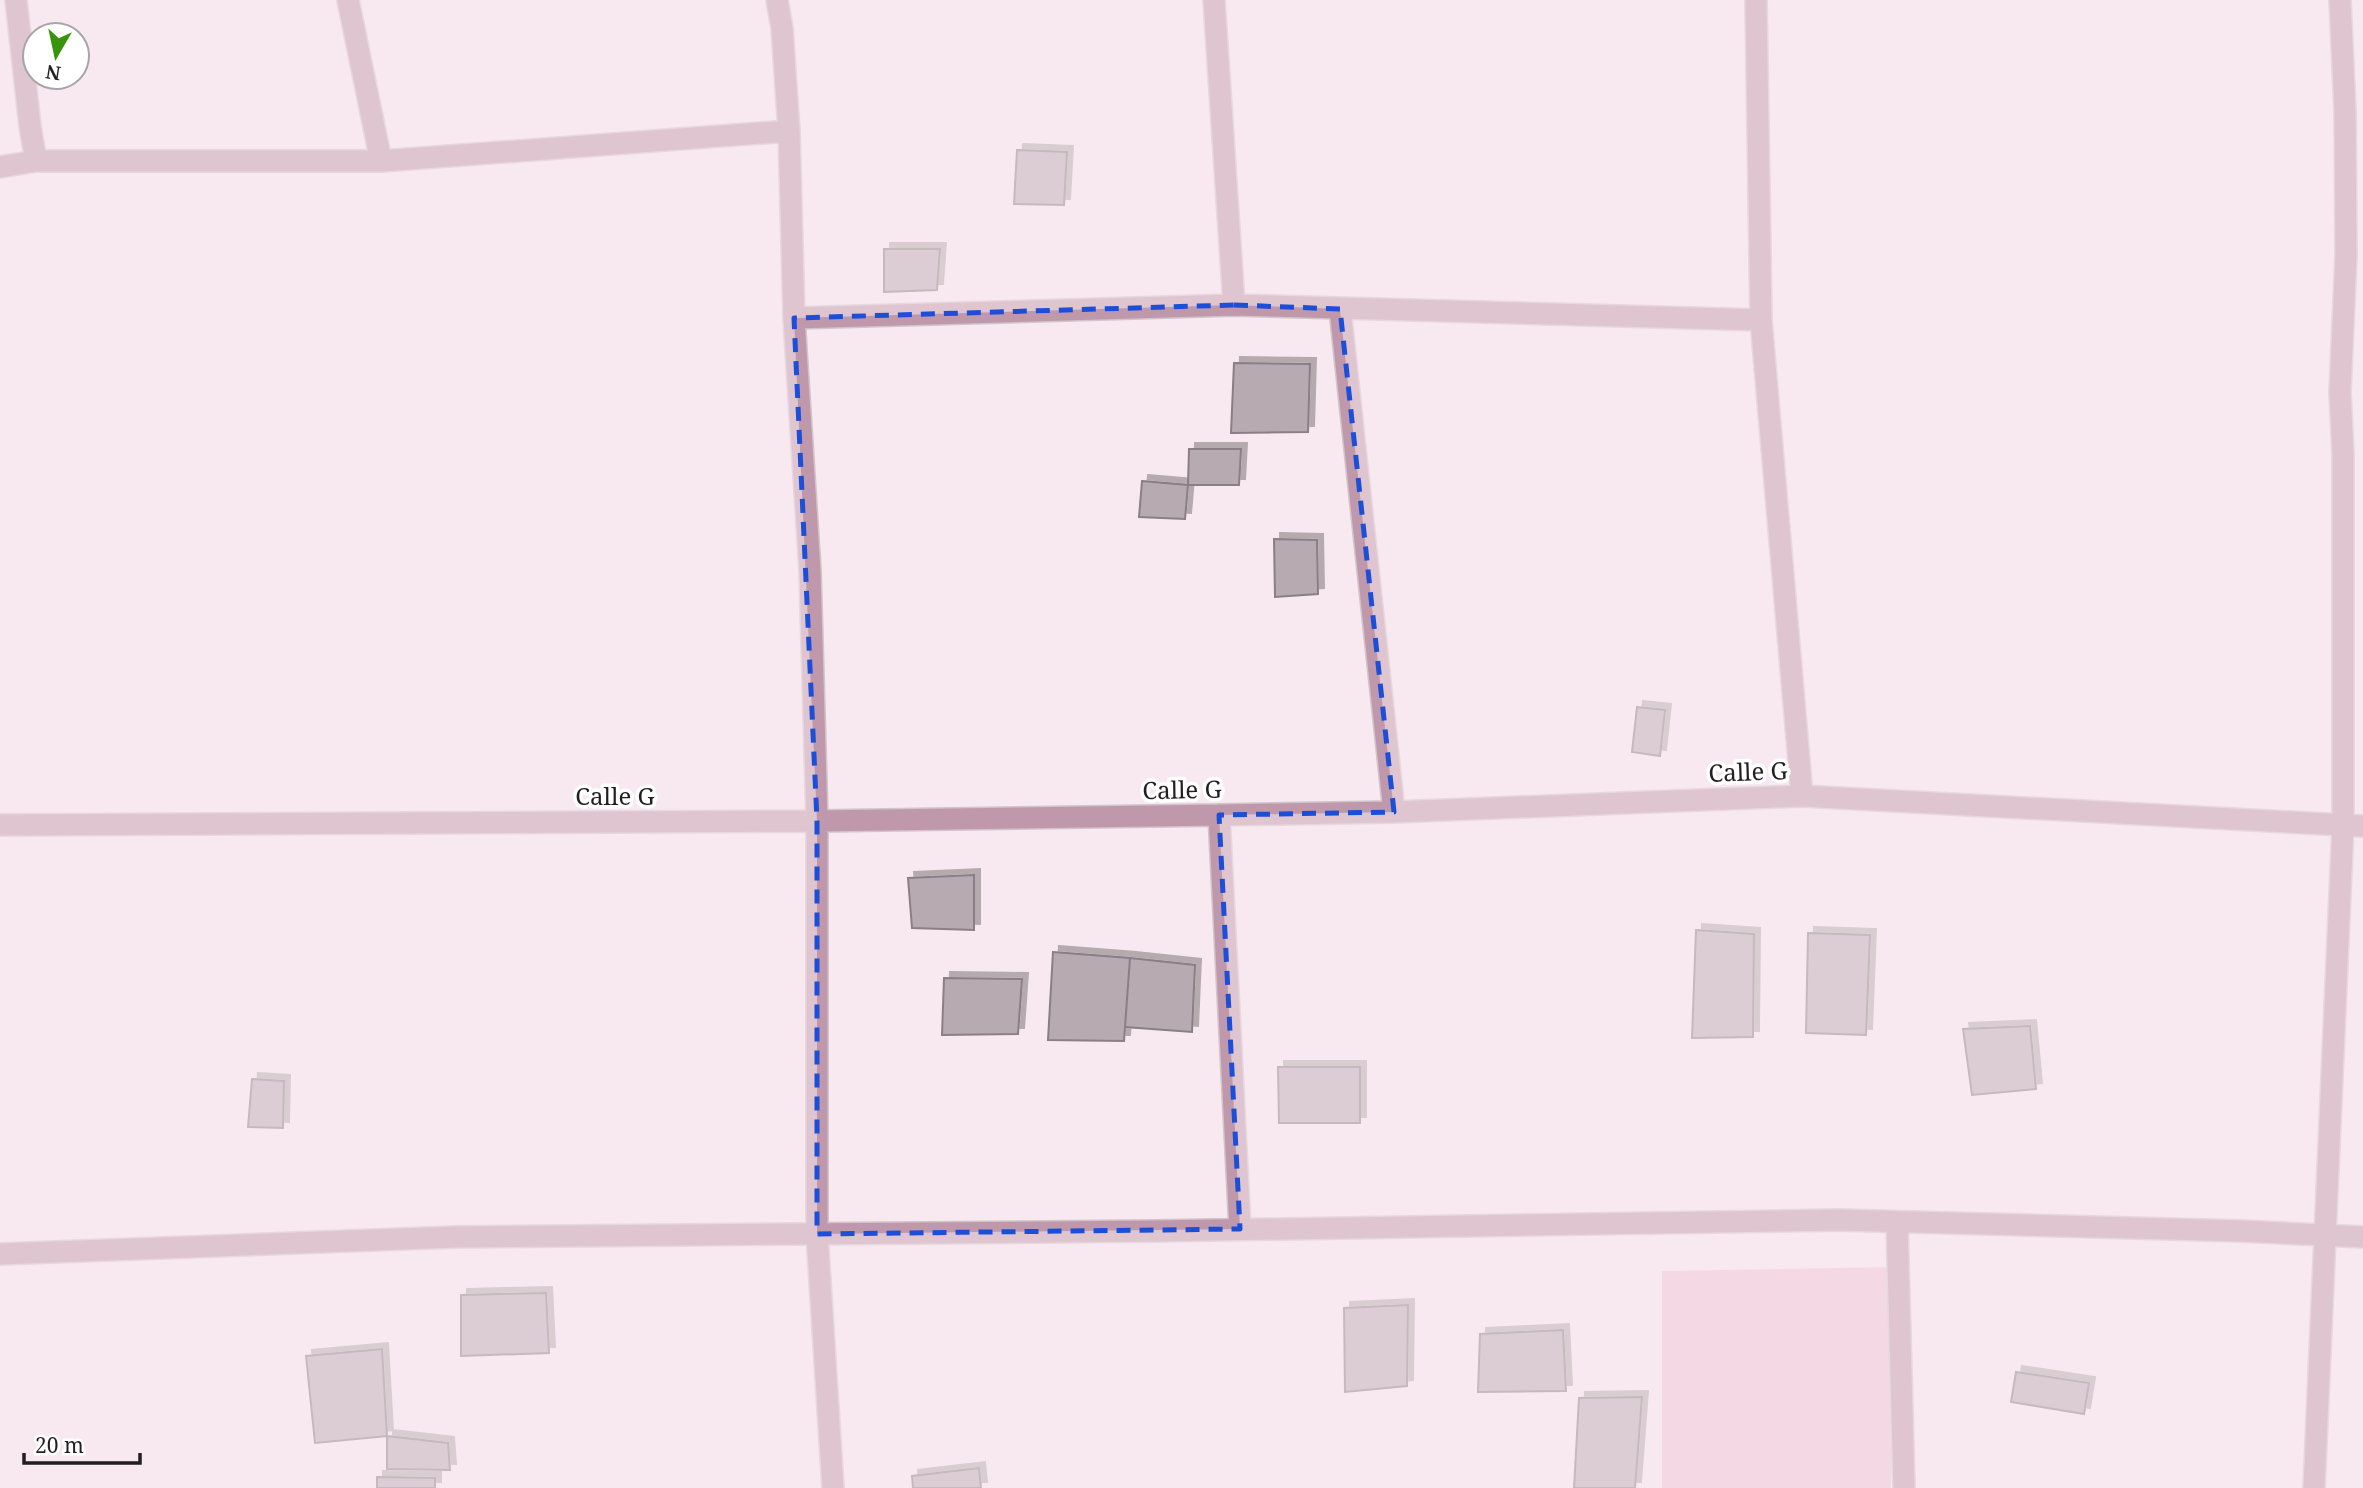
<svg xmlns="http://www.w3.org/2000/svg" width="2363" height="1488" viewBox="0 0 2363 1488" font-family="'Noto Serif',serif">
<defs>
<filter id="shadow"><feDropShadow dx="6" dy="-6" stdDeviation="0" flood-color="#0004"/></filter>
</defs>
<rect width="100%" height="100%" fill="#f7e9ef"/>
<!-- green -->
<path fill="#efc6d9" d="M1893 1267 1891 1488H1662V1271Z"/>
<!-- building -->
<path fill="#b8aab1" stroke="#8b7e84" stroke-width="2" filter="url(#shadow)" d="M1017 150 1067 152 1064 205 1014 204Z
M884 249H940L937 290 884 292Z
M1234 363 1310 364 1308 432 1231 433Z
M1189 449H1241L1239 485H1188Z
M1142 481 1188 485 1185 519 1139 517Z
M1274 539 1317 540 1318 594 1275 597Z
M1637 707 1665 710 1660 756 1632 752Z
M974 875V930L912 928 908 878Z
M1696 930 1754 934 1753 1037 1692 1038Z
M1808 933 1870 935 1866 1035 1806 1033Z
M1053 952 1130 958 1124 1041 1048 1040Z
M1130 958 1195 965 1192 1032 1125 1027Z
M944 978 1022 979 1018 1034 942 1035Z
M2030 1026 2036 1089 1972 1095 1963 1029Z
M1278 1067H1360V1123H1279Z
M252 1079 284 1081 283 1128 248 1127Z
M546 1293 549 1353 461 1356V1295Z
M1408 1305 1407 1386 1345 1392 1344 1308Z
M1563 1330 1566 1391 1478 1392 1480 1334Z
M382 1349 387 1436 315 1443 306 1356Z
M2016 1372 2089 1383 2084 1414 2011 1402Z
M1642 1397 1635 1488H1574L1579 1398Z
M387 1436 448 1443 450 1470 387 1469Z
M979 1468 981 1488H913L912 1476Z
M377 1477 435 1478V1488H377Z"/>
<g fill="none" stroke-linecap="round" stroke-linejoin="round">
<!-- street casing -->
<g stroke="#d1c4ca" stroke-width="24">
<path id="street" d="M16 0 30 126 36 161H381L789 131
M348 0 381 161
M777 0 782 28 789 131 794 318 810 571 817 821V1234L833 1488
M1214 0 1234 305
M1756 0 1761 320 1802 796
M0 167 36 161
M1340 309 1394 812
M794 318 1234 305 1761 320
M1219 815 1240 1229
M0 825 817 821 1219 815 1394 812 1802 796 2363 826
M1897 1222 1904 1488
M0 1254 455 1237 1155 1231 1840 1220 2241 1231 2363 1237
M2314 1488 2343 825V454L2340 392 2346 255 2345 112 2340 0"/>
</g>
<!-- street -->
<use href="#street" stroke="#bf99ab" stroke-width="21"/>
</g>
<!-- marked area -->
<path d="M0 0H2363V1488H0ZM1234 305 1340 309 1394 812 1219 815 1240 1229 817 1234V821L794 318Z" fill="#f7e9ef" fill-opacity=".55" fill-rule="evenodd"/>
<path fill="none" stroke="#1d4ed8" stroke-width="5" stroke-dasharray="14 9" stroke-linejoin="round" d="M1234 305 1340 309 1394 812 1219 815 1240 1229 817 1234V821L794 318Z"/>
<g text-anchor="middle" dominant-baseline="central" stroke-width="7" stroke-linejoin="round" paint-order="stroke">
<!-- street labels -->
<g font-size="24" fill="#231e20" stroke="#fff">
<text transform="translate(1748 771) rotate(-2)">Calle G</text>
<text transform="translate(1182 789) rotate(-1)">Calle G</text>
<text x="615" y="795">Calle G</text>
</g>
</g>
<!-- north arrow -->
<g transform="translate(56 56) rotate(189)"><circle r="33" fill="#ffffff" stroke="#a7a5a6" stroke-width="2"/>
<path d="M0-5L12 26L0 18L-12 26Z" fill="#39940d"/>
<text y="-10" font-size="19" font-weight="bold" text-anchor="middle" fill="#231e20">N</text>
</g>
<!-- scale -->
<path d="M24 1453v10h116v-10" fill="none" stroke="#231e20" stroke-width="3.5"/>
<text x="35" y="1453" font-size="21" fill="#231e20" stroke="#ffffff" stroke-width="5" paint-order="stroke">20 m</text>
</svg>
